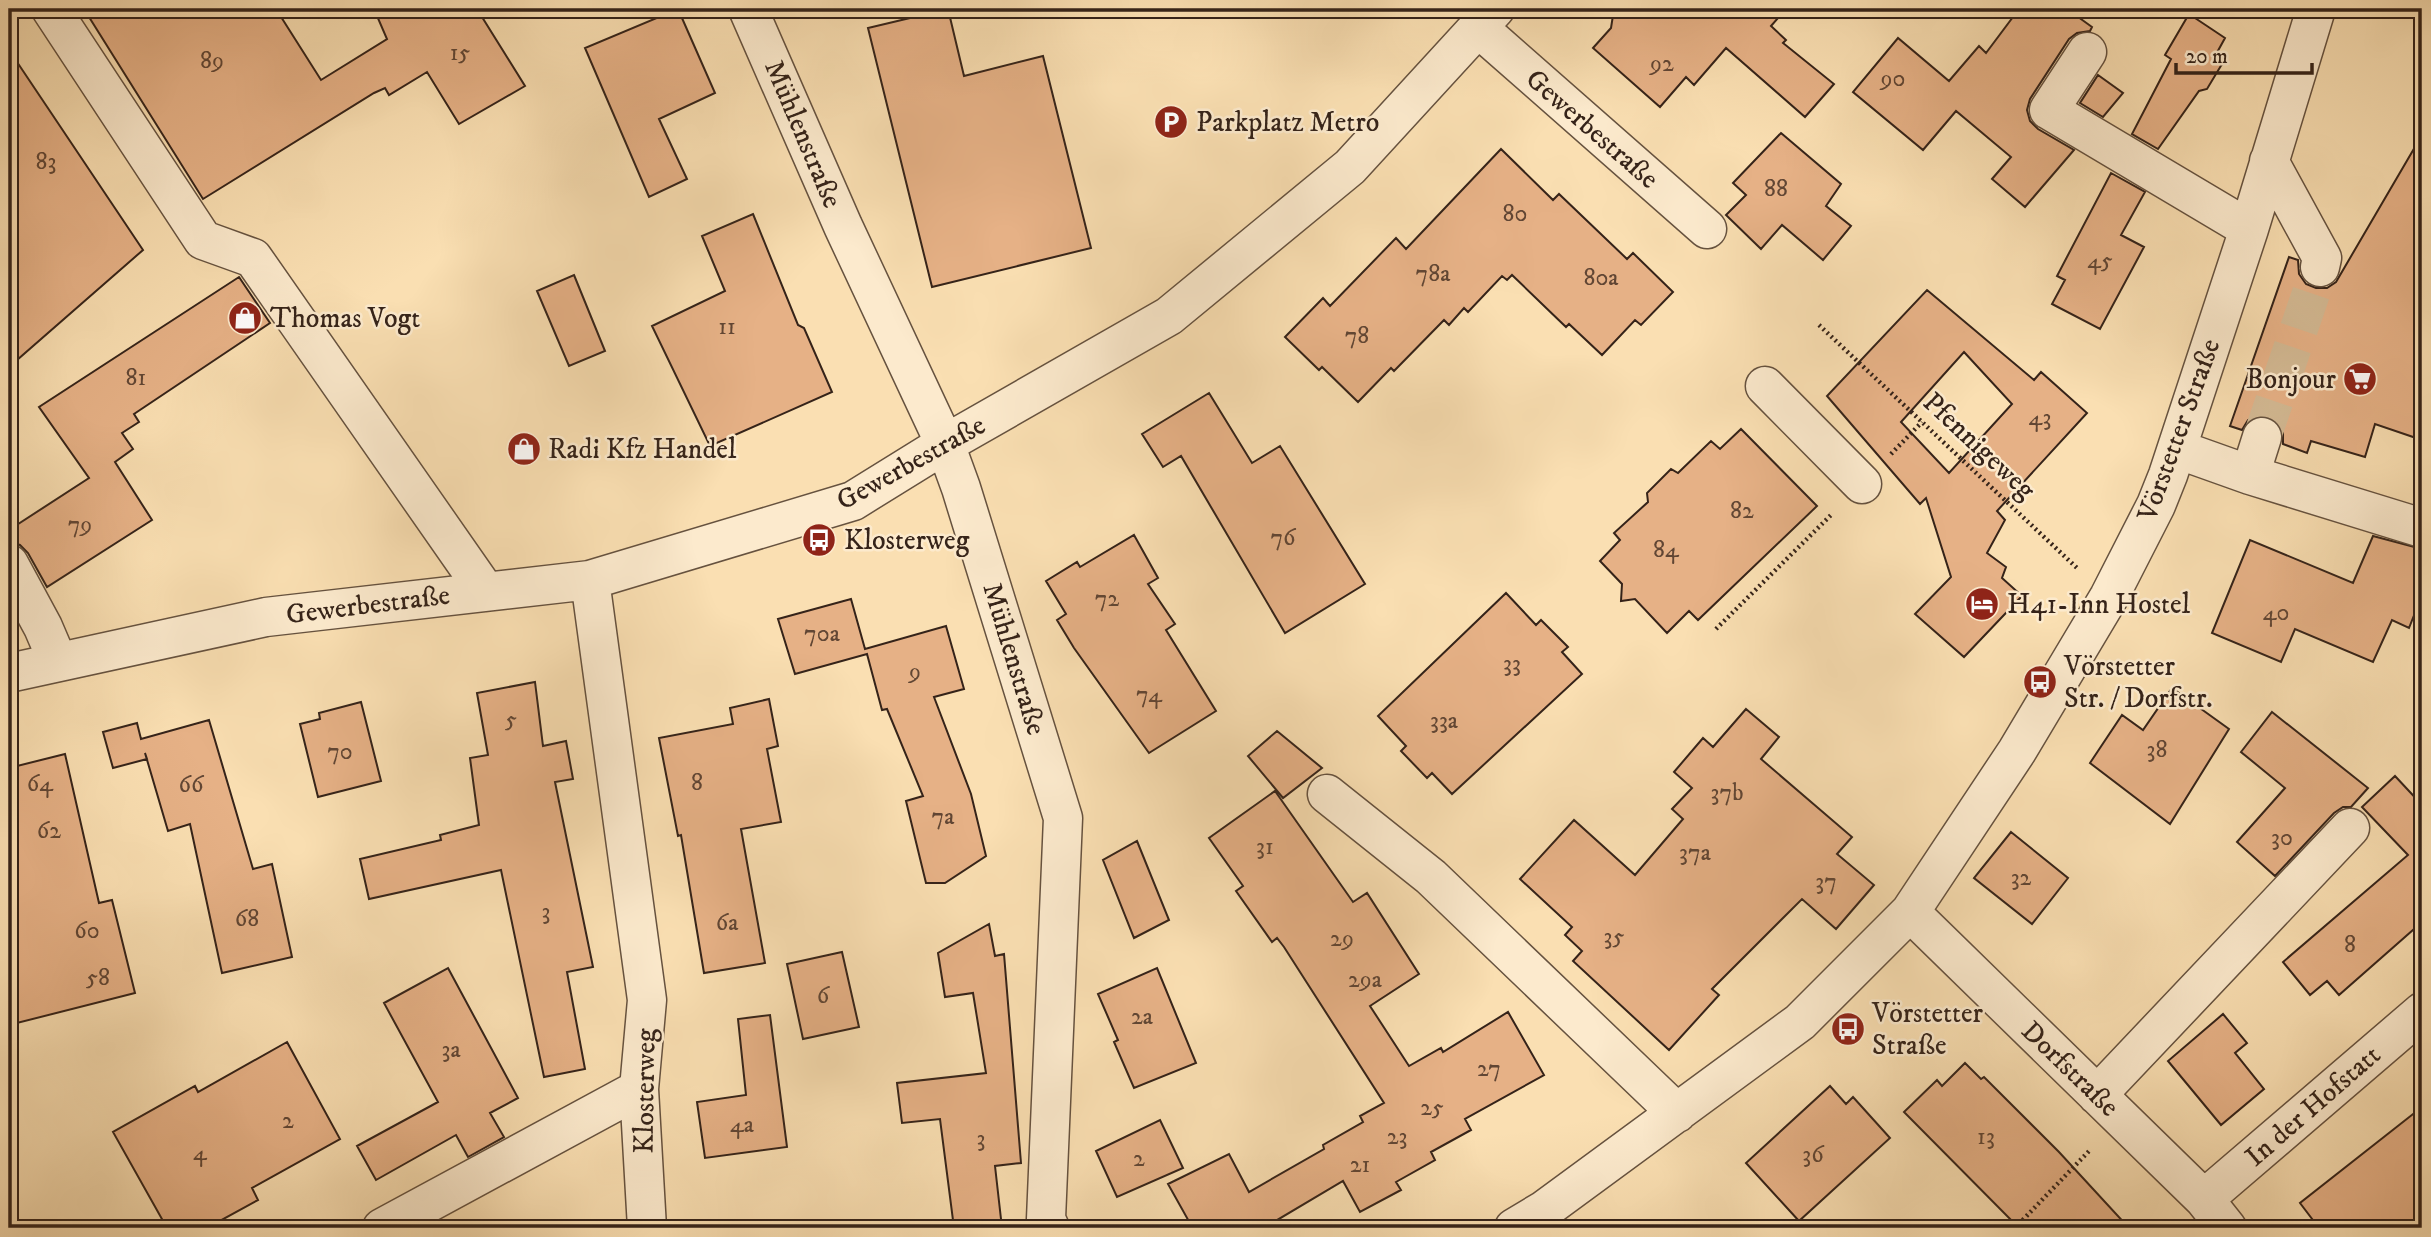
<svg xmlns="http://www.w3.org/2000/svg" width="2431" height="1237" viewBox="0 0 2431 1237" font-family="'IM FELL DW Pica',serif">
<rect width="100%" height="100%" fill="#fadfb2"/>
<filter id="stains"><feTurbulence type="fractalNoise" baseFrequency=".00286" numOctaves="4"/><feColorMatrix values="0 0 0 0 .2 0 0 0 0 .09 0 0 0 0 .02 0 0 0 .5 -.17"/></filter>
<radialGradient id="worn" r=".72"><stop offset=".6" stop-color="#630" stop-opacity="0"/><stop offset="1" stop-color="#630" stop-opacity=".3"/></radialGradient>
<!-- building -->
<path fill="#e6b186" stroke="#352319" stroke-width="2" fill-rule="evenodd" d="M84 9H276L321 80 387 39 374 9H477L525 86 459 124 427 72 389 95 385 88 374 93 203 199Z
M678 9 715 93 659 119 687 179 649 197 585 48Z
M948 9 964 76 1043 56 1091 248 932 287 868 28Z
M1614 9H1786L1771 26 1786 40 1783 43 1834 84 1805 117 1726 48 1694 85 1686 77 1660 107 1593 48 1611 28Z
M2019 9H2067L2092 27 2090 31 2077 33 2069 39 2030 99 2027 110 2030 121 2038 129 2074 150 2025 207 1992 179 2011 157 1956 111 1923 150 1853 92 1898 38 1949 81 1979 46 1986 53Z
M2189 14 2225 38 2214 58 2222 64 2207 89 2199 91 2158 149 2132 134 2171 59 2165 55Z
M9 50 143 250 9 367Z
M2098 75 2123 93 2103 117 2080 103Z
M1781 133 1841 184 1826 206 1851 226 1823 260 1782 225 1761 249 1726 215 1746 195 1733 183Z
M2422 135V440L2375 424 2365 457 2311 441 2307 453 2283 444V433L2279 423 2268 416H2257L2248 420 2242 430 2230 426 2289 257 2298 260 2299 274 2306 284 2316 288H2327L2336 282Z
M1501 149 1553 200 1559 194 1627 259 1633 253 1673 292 1641 325 1635 320 1602 355 1569 324 1566 327 1512 275 1507 280 1502 276 1468 312 1464 308 1449 325 1444 320 1394 371 1391 368 1358 402 1322 367 1319 370 1285 337 1323 298 1330 306 1396 238 1406 249Z
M2111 173 2145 192 2121 235 2144 247 2100 329 2052 304 2065 280 2057 276Z
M753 214 798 325 804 328 832 392 710 446 652 326 725 291 702 236Z
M574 275 605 351 569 366 537 291Z
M239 277 270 323 134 414 139 422 122 433 133 449 115 462 152 520 47 587 28 553 20 545 9 542V530L89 478 39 407Z
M1927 290 2034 380 2041 372 2087 413 1997 511 2005 520 1987 553 2006 567 2002 578 2022 596 1964 657 1915 614 1951 577 1926 498 1920 504 1827 396ZM1964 352 2012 404 1949 473 1901 422Z
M1209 393 1252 463 1280 446 1365 584 1285 633 1181 456 1163 467 1142 434Z
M1741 429 1817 506 1698 620 1689 611 1667 633 1635 599 1621 601 1622 584 1600 561 1620 540 1614 533 1648 502 1647 493 1671 469 1678 473 1711 441 1720 449Z
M1134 535 1158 578 1148 584 1175 624 1166 630 1216 711 1149 753 1074 648 1057 620 1066 614 1046 581 1077 562 1080 567Z
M2373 536 2422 549V595L2409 628 2392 620 2373 662 2295 629 2281 662 2212 633 2250 540 2353 583Z
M1506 593 1536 625 1541 620 1568 647 1562 652 1582 674 1452 794 1432 773 1427 778 1401 751 1406 746 1378 716Z
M851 599 865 649 946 626 964 689 934 697 971 794 986 856 945 883H926L906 801 923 796 887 709 882 710 867 654 795 674 778 619Z
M535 682 543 746 566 741 573 779 555 782 593 967 567 972 585 1069 544 1077 501 870 369 899 360 859 441 840 440 835 479 825 470 758 488 755 477 693Z
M2172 688 2229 729 2170 824 2090 763 2122 715 2143 730Z
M769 699 778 746 767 749 781 822 741 829 765 963 704 973 681 835 678 836 659 738 733 724 730 708Z
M361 702 381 781 318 797 300 724 320 719 319 713Z
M1746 709 1779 737 1761 759 1852 837 1837 854 1874 885 1836 929 1802 899 1712 989 1719 995 1669 1050 1573 961 1582 951 1565 935 1572 927 1520 879 1574 820 1635 875 1683 819 1672 809 1692 788 1674 772 1703 738 1713 747Z
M2272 712 2368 788 2351 807H2343L2334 813 2275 876 2237 842 2285 788 2241 752Z
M209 720 253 869 272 864 292 957 222 973 190 824 168 831 145 753 147 759 113 768 103 732 137 723 141 739Z
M1277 731 1322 768 1283 798 1248 756Z
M65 754 99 903 112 900 135 993 9 1025V768Z
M2395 776 2422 805V922L2339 995 2327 981 2310 995 2283 962 2408 855 2362 807Z
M1275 791 1353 902 1367 893 1419 974 1370 1006 1409 1066 1441 1048 1443 1052 1508 1012 1544 1075 1465 1119 1471 1130 1431 1152 1435 1160 1396 1182 1401 1190 1360 1212 1343 1181 1267 1226 1268 1228H1185L1191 1225 1168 1184 1229 1154 1249 1192 1324 1149 1323 1145 1363 1122 1360 1116 1384 1103 1284 947 1277 938 1272 942 1236 891 1243 886 1209 838Z
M2011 832 2068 878 2032 924 1974 878Z
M1137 841 1169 920 1134 938 1103 860Z
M989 924 995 956 1004 954 1021 1163 995 1166 1002 1228H954L940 1119 902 1123 897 1083 986 1073 973 993 945 997 938 953Z
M842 952 859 1027 803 1039 787 964Z
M448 968 518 1098 490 1113 504 1137 468 1157 456 1135 376 1180 357 1146 438 1102 384 1003Z
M1157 968 1196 1063 1134 1088 1114 1042 1118 1040 1098 994Z
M2223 1014 2247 1043 2235 1053 2264 1089 2221 1125 2168 1061Z
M770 1015 787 1147 705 1158 697 1102 746 1095 738 1019Z
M287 1042 340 1139 252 1188 258 1200 207 1228H167L113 1132 195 1086 198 1092Z
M1965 1063 1981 1079 1984 1077 2059 1152 2129 1228H2019L1904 1112 1937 1080 1942 1086Z
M1830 1086 1846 1104 1853 1097 1890 1138 1799 1221 1746 1163Z
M2422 1107V1228H2319L2300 1203Z
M1160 1120 1183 1168 1117 1197 1096 1151Z"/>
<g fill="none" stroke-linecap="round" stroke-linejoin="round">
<!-- minor-tunnel -->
<path stroke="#d3b993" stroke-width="38" stroke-dasharray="38 19" stroke-linecap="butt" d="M2262 437 2320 267"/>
<!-- minor casing -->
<g stroke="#66523f" stroke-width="41">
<path id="minor" d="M51 9 203 240 253 258 486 592
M748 9 843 226 945 444 961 488 1063 818 1046 1219 1050 1228
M1480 26 1491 39 1707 229
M2087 52 2049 110 2249 229
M2269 161 2322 258 2320 267
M1765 386 1862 484
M2177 449 2250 475 2422 528
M2250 475 2262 437
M9 564 43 627 58 662
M590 580 647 1000 639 1089 647 1228
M9 673 266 617 590 580 853 501 945 444 1169 316 1350 167 1495 9
M1327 794 1431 877 1677 1113
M1910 912 2204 1199 2227 1228
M2097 1095 2350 828
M2204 1199 2422 1012
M382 1228 639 1089
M1514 1228 1544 1210 1800 1022 1910 912 2017 751 2109 597 2156 505 2168 475 2249 229 2316 9"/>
</g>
<!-- path -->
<path stroke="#352319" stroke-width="4.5" stroke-dasharray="2 3.5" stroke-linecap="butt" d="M1819 325 2077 568
M1891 454 1922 422
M1716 629 1831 515
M2015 1228 2091 1149"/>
<!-- minor -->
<use href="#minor" stroke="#fceacd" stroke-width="38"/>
</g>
<!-- icons -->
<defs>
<g id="parking-disc" transform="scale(1.75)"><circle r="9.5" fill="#8f2418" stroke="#fceacd"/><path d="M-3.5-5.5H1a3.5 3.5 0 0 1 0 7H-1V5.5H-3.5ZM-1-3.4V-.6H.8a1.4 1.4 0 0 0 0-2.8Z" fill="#fff"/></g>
<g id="shop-disc" transform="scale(1.75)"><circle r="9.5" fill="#8f2418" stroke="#fceacd"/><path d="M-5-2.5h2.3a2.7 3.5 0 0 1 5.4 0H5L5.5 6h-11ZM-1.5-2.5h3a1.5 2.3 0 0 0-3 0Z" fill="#fff"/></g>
<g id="supermarket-disc" transform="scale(1.75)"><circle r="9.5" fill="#8f2418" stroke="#fceacd"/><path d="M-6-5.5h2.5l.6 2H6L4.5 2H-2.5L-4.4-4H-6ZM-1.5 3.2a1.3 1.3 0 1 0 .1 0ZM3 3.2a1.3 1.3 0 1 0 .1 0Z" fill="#fff"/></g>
<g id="bus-disc" transform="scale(1.75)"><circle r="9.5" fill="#8f2418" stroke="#fceacd"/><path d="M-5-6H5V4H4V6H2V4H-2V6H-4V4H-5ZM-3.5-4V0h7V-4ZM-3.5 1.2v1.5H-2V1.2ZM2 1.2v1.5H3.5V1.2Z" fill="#fff"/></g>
<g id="hotel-disc" transform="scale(1.75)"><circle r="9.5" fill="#8f2418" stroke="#fceacd"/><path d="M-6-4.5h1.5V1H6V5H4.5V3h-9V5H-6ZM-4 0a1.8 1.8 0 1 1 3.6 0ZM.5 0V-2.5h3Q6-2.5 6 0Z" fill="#fff"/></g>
</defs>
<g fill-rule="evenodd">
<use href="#parking-disc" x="1171" y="122"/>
<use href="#shop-disc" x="245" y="318"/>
<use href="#supermarket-disc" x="2360" y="379"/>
<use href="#shop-disc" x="524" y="449"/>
<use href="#bus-disc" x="819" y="540"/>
<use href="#hotel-disc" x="1982" y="604"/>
<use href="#bus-disc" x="2040" y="682"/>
<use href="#bus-disc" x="1848" y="1029"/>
</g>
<g text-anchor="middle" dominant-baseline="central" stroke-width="5" stroke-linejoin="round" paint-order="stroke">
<!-- number labels -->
<g font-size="24" fill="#614634">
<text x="460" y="53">15</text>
<text x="212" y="61">89</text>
<text x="1662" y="64">92</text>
<text x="1893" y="79">90</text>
<text x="46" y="162">83</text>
<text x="1776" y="189">88</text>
<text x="1515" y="214">80</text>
<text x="2100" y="261">45</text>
<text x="1433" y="274">78a</text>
<text x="1601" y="278">80a</text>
<text x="727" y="327">11</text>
<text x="1357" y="336">78</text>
<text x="136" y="378">81</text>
<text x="2040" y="418">43</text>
<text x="1742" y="511">82</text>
<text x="80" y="525">79</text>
<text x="1283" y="538">76</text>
<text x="1666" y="550">84</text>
<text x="1107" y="599">72</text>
<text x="2276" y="613">40</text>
<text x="822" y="634">70a</text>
<text x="1512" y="664">33</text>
<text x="915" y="672">9</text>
<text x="1149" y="695">74</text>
<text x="511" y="720">5</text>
<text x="1444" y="721">33a</text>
<text x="2157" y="750">38</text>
<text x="340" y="752">70</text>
<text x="697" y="783">8</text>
<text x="40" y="784">64</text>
<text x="191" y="785">66</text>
<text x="1727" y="793">37b</text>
<text x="943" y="817">7a</text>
<text x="49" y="831">62</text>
<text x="2282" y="838">30</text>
<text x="1265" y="847">31</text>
<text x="1695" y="853">37a</text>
<text x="2021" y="878">32</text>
<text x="1826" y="882">37</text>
<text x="546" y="912">3</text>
<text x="247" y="919">68</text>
<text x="727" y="923">6a</text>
<text x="87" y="931">60</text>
<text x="1614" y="937">35</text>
<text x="1342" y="939">29</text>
<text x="2350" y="945">8</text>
<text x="98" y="978">58</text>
<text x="1365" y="980">29a</text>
<text x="823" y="996">6</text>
<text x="1142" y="1017">2a</text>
<text x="451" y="1050">3a</text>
<text x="1489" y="1069">27</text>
<text x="1432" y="1108">25</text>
<text x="288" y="1121">2</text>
<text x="742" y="1125">4a</text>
<text x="1397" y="1137">23</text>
<text x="1986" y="1137">13</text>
<text x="981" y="1139">3</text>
<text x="200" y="1153">4</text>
<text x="1813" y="1155">36</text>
<text x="1139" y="1159">2</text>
<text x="1360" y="1165">21</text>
</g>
<!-- poi labels -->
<g font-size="28" fill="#352319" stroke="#fceacd" text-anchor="start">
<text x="1196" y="122">Parkplatz Metro</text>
<text x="270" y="318">Thomas Vogt</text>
<text x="2336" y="379" text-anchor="end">Bonjour</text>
<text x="548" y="449">Radi Kfz Handel</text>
<text x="844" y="540">Klosterweg</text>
<text x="2007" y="604">H41-Inn Hostel</text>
<text x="2064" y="666">Vörstetter<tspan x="2064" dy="32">Str. / Dorfstr.</tspan></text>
<text x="1872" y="1013">Vörstetter<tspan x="1872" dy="32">Straße</tspan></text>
</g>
<!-- street labels -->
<g font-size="28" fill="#352319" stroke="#fceacd">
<text transform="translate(1592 129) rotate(41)">Gewerbestraße</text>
<text transform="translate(803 134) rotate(67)">Mühlenstraße</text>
<text transform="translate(2179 430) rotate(-70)">Vörstetter Straße</text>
<text transform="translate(1979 446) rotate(43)">Pfennigeweg</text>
<text transform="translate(911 463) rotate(-29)">Gewerbestraße</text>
<text transform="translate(368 605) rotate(-7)">Gewerbestraße</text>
<text transform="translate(1014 659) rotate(73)">Mühlenstraße</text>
<text transform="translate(2070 1069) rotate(44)">Dorfstraße</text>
<text transform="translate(645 1091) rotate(-89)">Klosterweg</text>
<text transform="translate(2313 1106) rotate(-41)">In der Hofstatt</text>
</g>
</g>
<!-- margin -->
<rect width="2431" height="1237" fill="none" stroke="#fadfb2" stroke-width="35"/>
<rect x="10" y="10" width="2410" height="1216" fill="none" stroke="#352319" stroke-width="3.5"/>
<rect x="18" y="18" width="2396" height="1202" fill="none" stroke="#352319" stroke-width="2"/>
<!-- scale -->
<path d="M2176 63v10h136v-10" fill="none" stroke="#352319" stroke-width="3.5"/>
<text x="2186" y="63" font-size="21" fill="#352319" stroke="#fceacd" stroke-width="5" paint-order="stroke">20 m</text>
<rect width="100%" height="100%" filter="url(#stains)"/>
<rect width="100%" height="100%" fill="url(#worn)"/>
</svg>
